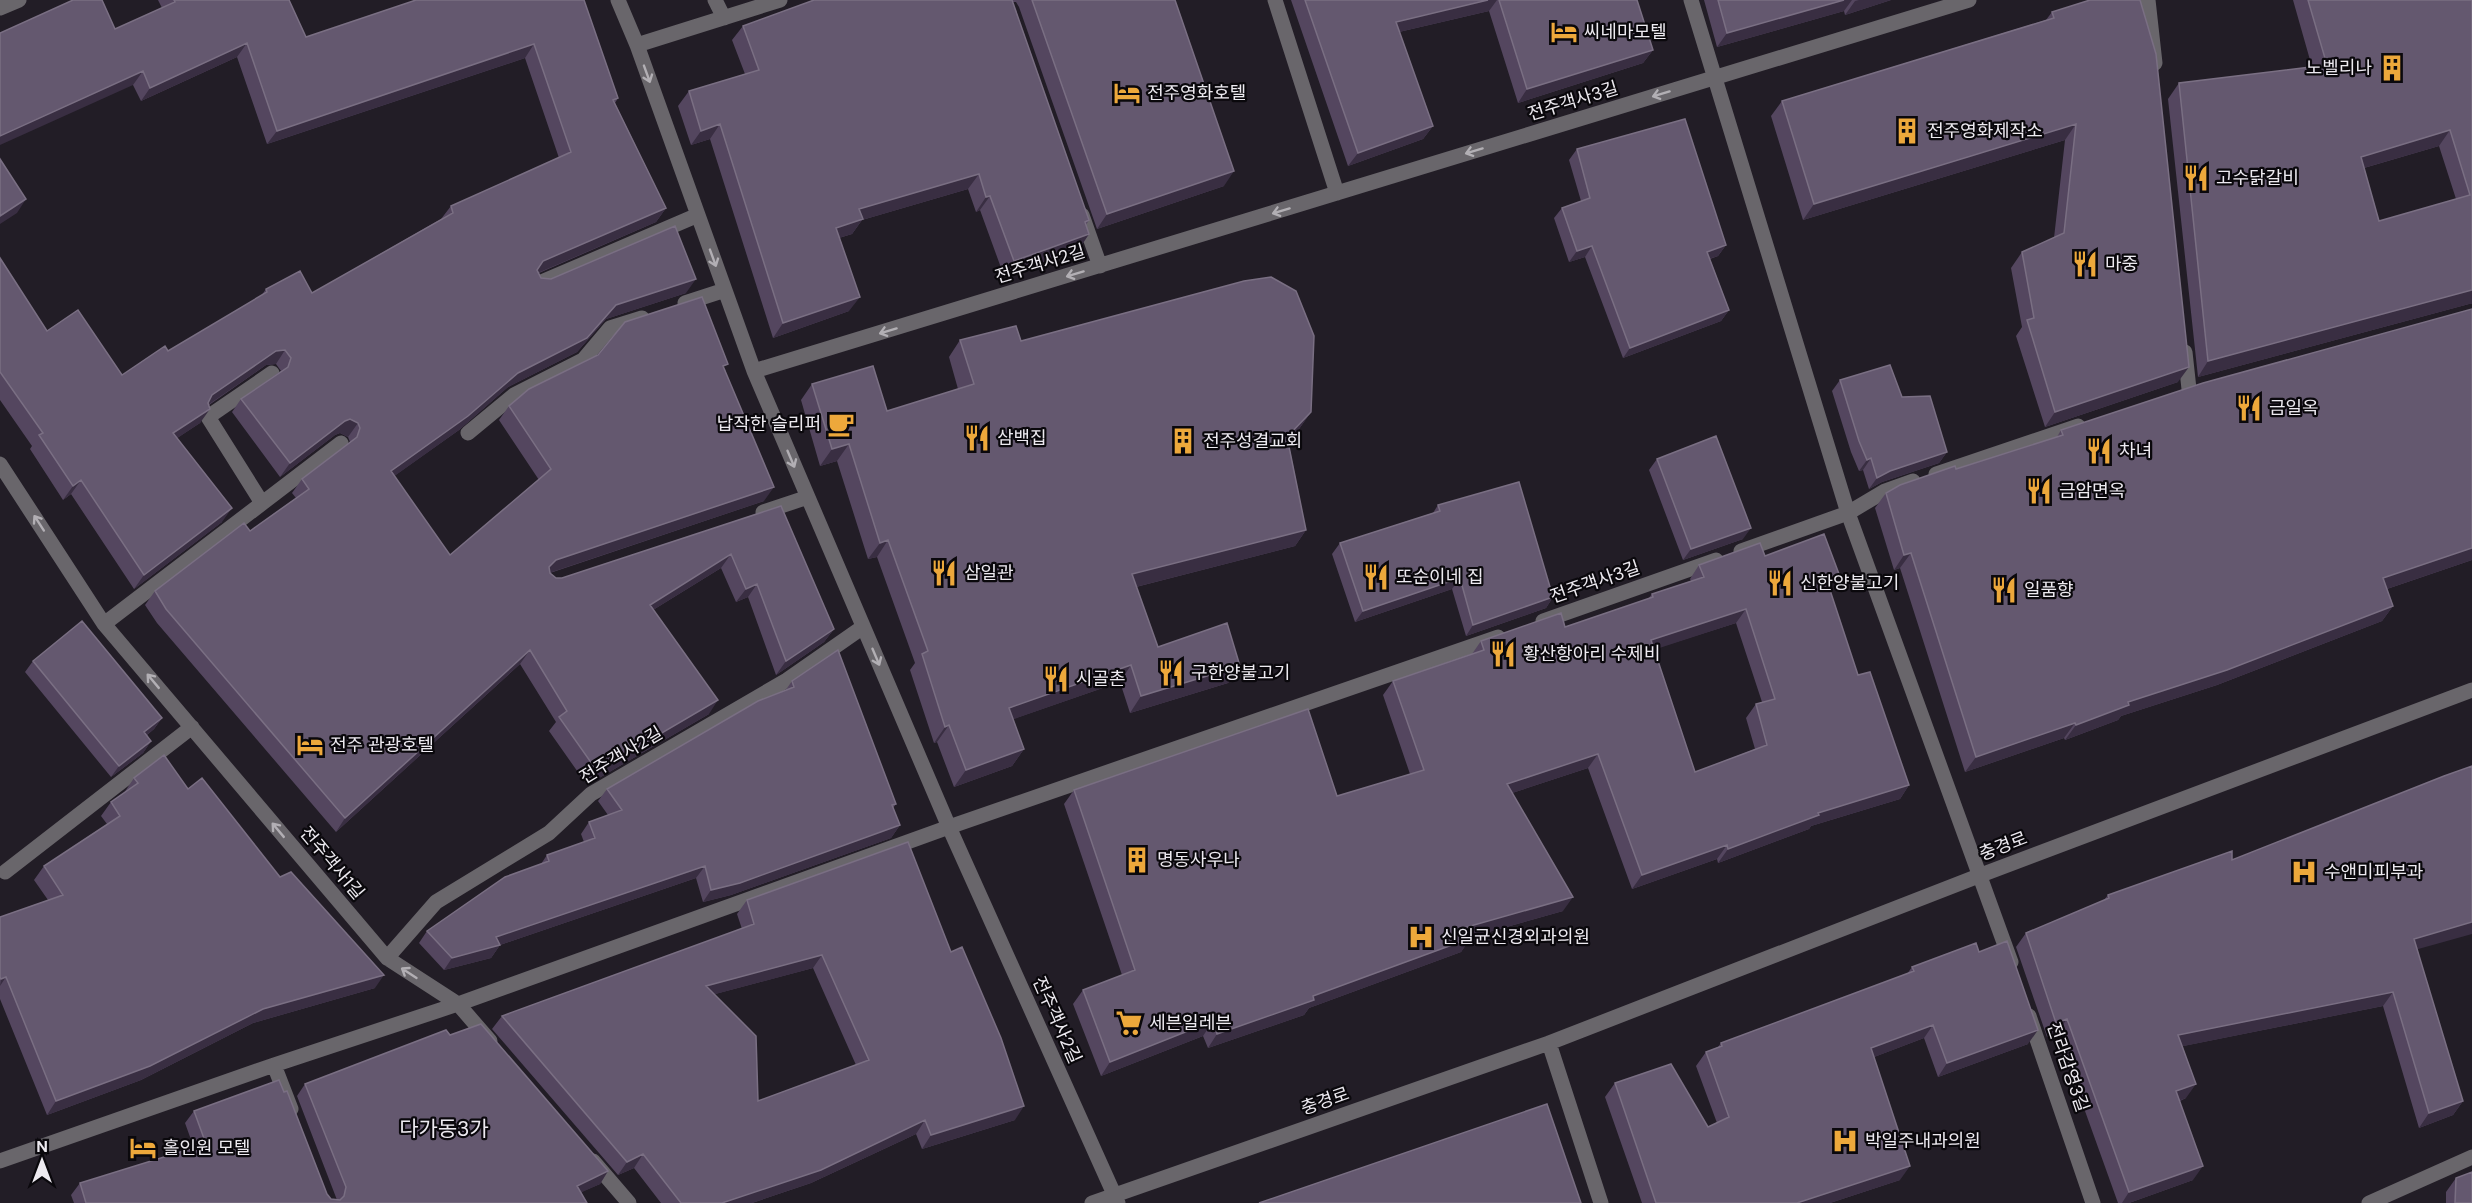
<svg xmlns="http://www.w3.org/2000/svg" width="2472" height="1203" viewBox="0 0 2472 1203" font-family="'DM Sans','Noto Sans KR',sans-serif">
<rect width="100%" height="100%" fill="#221d26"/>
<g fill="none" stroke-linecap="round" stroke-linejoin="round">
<!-- minor -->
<path stroke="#69666b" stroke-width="15" d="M618 0 637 45 754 371 949 827 1118 1203
M715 0 724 18
M1275 0 1337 193
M1691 0 1848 513 2011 962
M2148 0 2155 63
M0 8 19 0
M637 45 780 0
M1082 215 1100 266
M537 284 698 215
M685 303 725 290
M2185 352 2189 389
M754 371 1969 0
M468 433 514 395 583 360 610 328 642 318
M0 464 104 624 387 958 458 1004 490 1041
M1936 474 2078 426
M262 503 208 417 272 373
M763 512 808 497
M1741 551 1848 513 1885 491 1913 481
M1543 621 1716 560
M104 624 341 443
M5 872 192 727
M387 958 436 902 549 833 591 794 787 680 863 627
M2029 1016 2093 1203
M1549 1043 1601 1203
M274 1065 291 1109
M0 1161 274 1065 458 1004 949 827 1498 637
M593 1161 629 1203
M1092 1203 1549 1043 1981 875 2472 690
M2369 1203 2472 1157"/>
</g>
<!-- wall -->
<path fill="#54465f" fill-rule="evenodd" d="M158 0H289L306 37 584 0 618 98 615 103 666 208 656 222 539 273 541 278 686 293 606 319 577 352 508 387 459 430 394 476 450 555 539 480 499 420 509 406 725 369 764 501 550 573 556 578H562L781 506 834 629 824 642 776 675 748 597 736 602 721 568 653 610 709 714 587 785 549 731 556 722 520 664 336 832 157 623 145 605 155 591 250 531 296 498 292 493 302 479 350 442 348 437 340 433 335 435 280 477 232 412 241 399 281 371 276 364 266 365 209 405 200 423 177 438 222 522 134 589 71 494 63 500 30 449 32 446 0 400V258L47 331 122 375 168 351 261 296 266 289 312 293 441 219 451 206 559 158 525 58 267 144 237 57 141 101 133 85 115 29 162 8Z
M814 0H1175L1224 186 1097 229 1019 7 1016 2H1012L1089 220 1086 225 1089 234 1079 249 1004 276 980 210 976 212 968 189 862 220 852 234 839 238 849 311 773 338 710 139 691 145 678 106 689 91 745 74 732 40 743 26Z
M1291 0H1637L1653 50 1643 63 1518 103 1489 11 1399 32 1433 126 1423 139 1348 166Z
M1704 0H1891L1845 15 1844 11 1717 47Z
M2293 0H2472V304H2469L2198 377 2168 99 2179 83 2312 67ZM2439 146 2456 199 2379 221 2364 168Z
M2052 12 2178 382 2045 427 2016 336 2022 327 2011 268 2022 252 2054 238 2065 140 1803 220 1771 116 1782 101 2046 20Z
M1577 149 1726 245 1718 256 1710 259 1729 310 1721 321 1623 358 1585 257 1569 262 1554 218 1562 208 1581 201 1569 160Z
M2472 309V560L2387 589 2393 606 2382 621 2217 685 2121 716 2118 720 2065 740 2064 738 1965 772 1900 568 1894 570 1875 508 1886 493 1956 469 2057 437 2061 430Z
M960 340 1021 341 1311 412 1299 429 1288 440 1306 530 1295 546 1136 587 1158 647 1240 666 1228 683 1130 713 1120 682 1013 719 1024 749 1012 766 954 787 937 742 934 743 910 670 915 663 877 557 868 559 837 461 820 466 801 400 812 384 887 411 958 389 949 357Z
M1840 380 1902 397 1947 452 1939 463 1882 482 1869 489 1863 470 1859 471 1851 452 1832 391Z
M1657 459 1743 539 1683 560 1649 470Z
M1438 505 1553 597 1546 608 1466 636 1452 589 1355 622 1332 554 1340 543 1433 513Z
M1765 556 1839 574 1829 587 1858 675 1909 785 1900 799 1811 826 1809 829 1718 863 1717 859 1632 889 1588 768 1512 793 1563 911 1471 937 1461 952 1309 1008 1304 1015 1208 1048 1203 1036 1101 1076 1073 1004 1083 990 1122 975 1064 804 1074 790 1337 796 1410 774 1383 695 1393 681 1472 654 1481 641 1565 627 1648 599 1652 594 1691 581 1690 579 1699 565ZM1736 623 1762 702 1756 704 1746 718 1755 749 1695 772 1654 649Z
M33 661 162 718 154 729 147 735 151 741 143 753 111 777 25 672Z
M792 681 896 804 893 808 900 825 891 838 731 895 703 902 696 878 500 945 491 958 444 970 419 943 427 931 541 864 547 855 584 842 581 834 589 822 608 815 598 801 607 789 785 691Z
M134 778 188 789 280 877 375 988 253 1023 141 1080 47 1115 0 999V917L48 900 34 880 44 866 107 824 101 816 111 802 124 793Z
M908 842 1015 1120 922 1149 916 1134 811 1183 752 1203H661L634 1168 618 1175 492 1029 502 1016 742 929 737 914 747 900ZM813 968 856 1065 758 1101 715 994Z
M2232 860 2417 949 2463 1101 2453 1115 2419 1128 2383 1006 2183 1046 2186 1098 2180 1101 2193 1180 2129 1203H2118L2057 1033 2047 1037 2016 947 2026 933 2104 900 2108 895Z
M1979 952 2028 1044 1938 1077 1924 1038 1874 1057 1900 1180 1830 1203H1642L1605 1097 1615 1083 1708 1127 1717 1123 1696 1066 1706 1052 1718 1047 1721 1043 1907 974 1912 967Z
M450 1035 608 1171 600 1184 581 1192 587 1203H74L71 1195 80 1183 194 1148 185 1123 194 1111 284 1092 327 1194 331 1199 337 1200 297 1096 305 1084Z
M2456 1178 2472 1203H2446V1192Z"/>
<!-- shaded-wall -->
<path fill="#392e42" d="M1488 0H1497L1489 11 1386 35 1396 22Z
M1844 0H1852L1844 11 1717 47 1727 33Z
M1859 0H1891L1845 15 1855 1Z
M247 43 237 57 141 101 150 88Z
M534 44 525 58 267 144 277 131Z
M1653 50 1643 63 1518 103 1527 89Z
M143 71 133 85 0 145V136Z
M720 124 710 139 691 145 701 131Z
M2076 124 2065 140 1803 220 1814 204Z
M1433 126 1423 139 1348 166 1358 153Z
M2450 130 2439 146 2350 172 2361 157Z
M1234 171 1224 186 1097 229 1107 214Z
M979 174 968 189 862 220 852 234 825 242 836 228 859 209Z
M990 196 980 210 976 212 986 197Z
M26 199 17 213 0 224V216Z
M666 208 656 222 533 275 543 261Z
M1089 234 1079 249 1004 276 1014 261Z
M1726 245 1718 256 1699 262 1707 252Z
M1592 246 1585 257 1569 262 1577 251Z
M696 279 686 293 606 319 577 352 508 387 459 430 382 485 391 471 518 373 616 305Z
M2472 290V304H2469L2198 377 2208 361Z
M860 297 849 311 773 338 783 323Z
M1729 310 1721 321 1623 358 1630 348Z
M285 350 276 364 266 365 202 409 212 395 276 351Z
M2189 367 2178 382 2045 427 2055 412Z
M210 409 200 423 164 447 173 433Z
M1311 412 1299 429 1276 454 1287 437Z
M350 419 358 423 348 437 340 433 335 435 280 477 290 463 345 421Z
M849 444 837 461 820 466 832 449Z
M1947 452 1939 463 1882 482 1869 489 1877 478 1890 471Z
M1871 458 1863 470 1859 471 1867 460Z
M81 480 71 494 63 500 73 486Z
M774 487 764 501 546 574 549 567 556 560Z
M232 508 222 522 134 589 144 575Z
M1751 528 1743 539 1683 560 1691 549Z
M1306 530 1295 546 1120 591 1132 574Z
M888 540 877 557 868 559 880 543Z
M2472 548V560L2372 594 2383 578Z
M1911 553 1900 568 1894 570 1904 555Z
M731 554 721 568 640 618 650 605Z
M1839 574 1829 588 1826 578Z
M1460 578 1452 589 1355 622 1363 611Z
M757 584 748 597 736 602 746 589Z
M1553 597 1546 608 1466 636 1473 625Z
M2393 606 2382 621 2217 685 2121 716 2118 720 2065 740 2076 725 2128 702Z
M1746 609 1736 623 1641 654 1651 640Z
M834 629 824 642 776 675 786 661Z
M530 650 520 664 336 832 345 818Z
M1131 665 1120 682 997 725 1009 708Z
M1240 666 1228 683 1130 713 1141 696Z
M718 700 709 714 587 785 597 771Z
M162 718 154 729 137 743 144 732Z
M2075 723 2064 738 1965 772 1976 757Z
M949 725 937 742 934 743 945 727Z
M151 741 143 753 111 777 119 766Z
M1024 749 1012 766 954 787 966 770Z
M1598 754 1588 768 1497 798 1507 784Z
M1909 785 1900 799 1811 826 1809 829 1718 863 1728 849 1818 813Z
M900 825 891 838 731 895 703 902 711 890Z
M1727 845 1717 859 1632 889 1642 875Z
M705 866 696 878 500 945 491 958 444 970 452 958 496 937Z
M1573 897 1563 911 1457 941 1467 927Z
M2472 922V934L2404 953 2414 939Z
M1471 938 1461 952 1309 1008 1304 1015 1208 1048 1217 1034 1313 996Z
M822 955 813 968 697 999 706 986Z
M384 975 375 988 253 1023 141 1080 47 1115 56 1101 263 1009Z
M6 977 0 986 1 979Z
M2393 992 2383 1006 2169 1049 2178 1035Z
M2067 1019 2057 1033 2047 1037 2056 1023Z
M1213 1021 1203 1036 1101 1076 1110 1062Z
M1933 1025 1924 1038 1861 1062 1871 1048Z
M2038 1030 2028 1044 1938 1077 1947 1063Z
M2196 1084 2186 1098 2166 1106 2176 1091Z
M2463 1101 2453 1115 2419 1128 2429 1113Z
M1024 1106 1015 1120 922 1149 931 1135Z
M925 1120 916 1134 811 1183 752 1203H722Z
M643 1154 634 1168 618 1175 627 1162Z
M1910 1166 1900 1180 1830 1203H1797Z
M2203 1166 2193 1180 2129 1203H2122L2129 1192Z
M608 1171 600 1184 569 1198 577 1186Z"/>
<!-- building -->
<path fill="#64586f" stroke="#7a6f83" stroke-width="1.5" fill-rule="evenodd" d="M73 0H102L115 29 175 2 174 0H289L306 37 416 0H584L618 98 613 100 666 208 543 261 537 270 541 278 551 279 675 226 696 279 616 305 587 338 518 373 468 416 391 471 450 555 551 469 509 406 529 389 598 355 625 322 702 297 728 364 723 366 774 487 556 560 549 567 550 573 556 578H562L781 506 834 629 786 661 757 584 746 589 731 554 650 605 718 700 597 771 559 717 567 711 530 650 345 818 166 609 155 591 244 523 250 531 309 489 302 479 357 437 360 428 358 423 350 419 345 421 290 463 241 399 288 367 291 358 285 350 276 351 212 395 208 403 210 409 173 433 232 508 144 575 81 480 73 486 39 435 43 433 0 372V258L47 331 78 310 122 375 165 346 168 351 267 292 266 289 300 271 312 293 453 213 451 206 571 152 534 44 277 131 247 43 150 88 143 71 0 136V33Z
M814 0H1012L1089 220 1085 222 1089 234 1014 261 990 196 986 197 979 174 859 209 863 219 836 228 860 297 783 323 720 124 701 131 689 91 759 70 743 26Z
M1032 0H1175L1234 171 1107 214Z
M1305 0H1488L1396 22 1433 126 1358 153Z
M1499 0H1637L1653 50 1527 89Z
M1718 0H1844L1727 33Z
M2090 0H2140L2156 54 2189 367 2055 412 2027 320 2034 318 2022 252 2064 233 2076 124 1814 204 1782 101 2054 18 2052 12Z
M2308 0H2472V290L2208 361 2179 83 2327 65ZM2450 130 2470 195 2379 221 2361 157Z
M1685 119 1726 245 1707 252 1729 310 1630 348 1592 246 1577 251 1562 208 1590 198 1577 149Z
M0 159 26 199 0 216Z
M1271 277 1296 291 1314 336 1311 412 1287 437 1306 530 1132 574 1158 647 1227 623 1240 666 1141 696 1131 665 1009 708 1024 749 966 770 949 725 945 727 922 654 928 651 888 540 880 543 849 444 832 449 812 384 873 366 887 411 974 384 960 340 1016 326 1021 341 1244 281Z
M2472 309V548L2383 578 2393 606 2227 670 2128 702 2129 705 2076 725 2075 723 1976 757 1911 553 1904 555 1886 493 1900 485 1955 466 1956 469 2063 435 2061 430 2203 383Z
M1890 365 1902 397 1930 396 1947 452 1890 471 1877 478 1871 458 1867 460 1859 441 1840 380Z
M1716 436 1751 528 1691 549 1657 459Z
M1519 482 1553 597 1473 625 1460 578 1363 611 1340 543 1440 511 1438 505Z
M1824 534 1839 574 1826 578 1858 675 1870 672 1909 785 1818 813 1819 815 1728 849 1727 845 1642 875 1598 754 1507 784 1573 897 1467 927 1471 938 1313 996 1314 1000 1217 1034 1213 1021 1110 1062 1083 990 1135 970 1074 790 1308 709 1337 796 1424 770 1393 681 1484 650 1481 641 1561 613 1565 627 1653 597 1652 594 1704 577 1699 565 1760 543 1765 556ZM1746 609 1775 699 1756 704 1767 745 1695 772 1651 640Z
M82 621 162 718 144 732 151 741 119 766 33 661Z
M838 650 896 804 892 805 900 825 740 883 711 890 705 866 496 937 500 945 452 958 427 931 505 877 549 861 547 855 595 838 589 822 622 810 607 789 758 701 794 687 792 681Z
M164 755 188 789 202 778 280 877 291 872 384 975 263 1009 150 1066 56 1101 6 977 1 979 0 977V917L63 895 44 866 120 816 111 802 138 783 134 778Z
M2472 766V922L2414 939 2463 1101 2429 1113 2393 992 2178 1035 2196 1084 2176 1091 2203 1166 2129 1192 2067 1019 2056 1023 2026 933 2109 898 2108 895 2232 851V860L2444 776Z
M908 842 951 952 962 947 1001 1038 1024 1106 931 1135 925 1120 821 1170 722 1203H681L643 1154 627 1162 502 1016 754 924 747 900ZM822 955 869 1060 758 1101 756 1036 706 986Z
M2007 941 2038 1030 1947 1063 1933 1025 1871 1048 1910 1166 1797 1203H1656L1615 1083 1671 1064 1708 1127 1729 1117 1706 1052 1722 1046 1721 1043 1914 971 1912 967 1976 943 1979 952Z
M481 1024 608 1171 577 1186 587 1203H86L80 1183 206 1144 194 1111 279 1080 284 1092 287 1091 327 1194 331 1199 340 1200 344 1196 346 1187 305 1084 446 1030 450 1035Z
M1547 1104 1581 1203H1259Z
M2472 1172V1203H2455L2456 1178Z"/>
<!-- one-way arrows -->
<defs><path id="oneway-shaft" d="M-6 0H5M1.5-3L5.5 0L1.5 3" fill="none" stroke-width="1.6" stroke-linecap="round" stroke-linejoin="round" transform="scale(1.5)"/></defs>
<g stroke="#b2afb4">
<use href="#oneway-shaft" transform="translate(647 74) rotate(70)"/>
<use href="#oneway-shaft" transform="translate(1661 94) rotate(163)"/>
<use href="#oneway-shaft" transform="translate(1474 151) rotate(163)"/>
<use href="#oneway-shaft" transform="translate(1281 211) rotate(163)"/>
<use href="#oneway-shaft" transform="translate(713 258) rotate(70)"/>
<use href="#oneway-shaft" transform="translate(1075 274) rotate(163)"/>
<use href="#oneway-shaft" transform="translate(888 331) rotate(163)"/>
<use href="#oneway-shaft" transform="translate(791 459) rotate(67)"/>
<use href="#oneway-shaft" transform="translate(39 523) rotate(-123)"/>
<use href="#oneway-shaft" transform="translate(876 657) rotate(67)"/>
<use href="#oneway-shaft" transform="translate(153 681) rotate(-130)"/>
<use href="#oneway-shaft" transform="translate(278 830) rotate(-130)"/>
<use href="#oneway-shaft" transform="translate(409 973) rotate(-147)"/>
</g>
<!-- icons -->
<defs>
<g id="hotel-bare" transform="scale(2.07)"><path d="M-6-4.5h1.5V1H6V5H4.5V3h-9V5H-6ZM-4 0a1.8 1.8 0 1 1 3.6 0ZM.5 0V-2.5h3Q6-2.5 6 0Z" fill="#eda83b" stroke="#0a080c" stroke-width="2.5" paint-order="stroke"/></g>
<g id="building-bare" transform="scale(2.07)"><path d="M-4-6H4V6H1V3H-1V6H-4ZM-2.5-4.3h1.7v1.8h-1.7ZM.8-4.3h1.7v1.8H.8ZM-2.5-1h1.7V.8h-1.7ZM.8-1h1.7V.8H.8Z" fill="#eda83b" stroke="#0a080c" stroke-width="2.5" paint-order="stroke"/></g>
<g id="restaurant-bare" transform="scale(2.07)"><path d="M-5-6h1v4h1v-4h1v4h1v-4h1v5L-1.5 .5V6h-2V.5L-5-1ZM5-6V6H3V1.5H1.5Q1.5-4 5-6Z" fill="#eda83b" stroke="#0a080c" stroke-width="2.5" paint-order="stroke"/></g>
<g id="cafe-bare" transform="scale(2.07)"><path d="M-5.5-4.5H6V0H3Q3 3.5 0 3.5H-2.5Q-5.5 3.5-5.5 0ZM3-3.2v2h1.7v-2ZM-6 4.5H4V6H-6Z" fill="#eda83b" stroke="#0a080c" stroke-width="2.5" paint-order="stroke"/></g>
<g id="hospital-bare" transform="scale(2.07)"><path d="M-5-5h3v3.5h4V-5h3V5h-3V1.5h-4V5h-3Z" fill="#eda83b" stroke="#0a080c" stroke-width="2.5" paint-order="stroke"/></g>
<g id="supermarket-bare" transform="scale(2.07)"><path d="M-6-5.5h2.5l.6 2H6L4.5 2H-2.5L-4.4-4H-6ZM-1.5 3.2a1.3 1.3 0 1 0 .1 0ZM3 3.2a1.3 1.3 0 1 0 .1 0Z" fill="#eda83b" stroke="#0a080c" stroke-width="2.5" paint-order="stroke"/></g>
</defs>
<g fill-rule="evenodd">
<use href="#hotel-bare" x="1564" y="32"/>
<use href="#building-bare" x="2392" y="68"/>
<use href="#hotel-bare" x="1127" y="93"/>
<use href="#building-bare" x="1907" y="131"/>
<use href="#restaurant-bare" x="2196" y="178"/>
<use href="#restaurant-bare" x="2085" y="264"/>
<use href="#restaurant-bare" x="2249" y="408"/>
<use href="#cafe-bare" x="841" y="424"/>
<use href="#restaurant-bare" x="977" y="438"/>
<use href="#building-bare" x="1183" y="441"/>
<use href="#restaurant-bare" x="2099" y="451"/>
<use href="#restaurant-bare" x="2039" y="491"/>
<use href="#restaurant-bare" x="944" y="573"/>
<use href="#restaurant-bare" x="1376" y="577"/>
<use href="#restaurant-bare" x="1780" y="583"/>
<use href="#restaurant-bare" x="2004" y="590"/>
<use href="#restaurant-bare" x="1503" y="654"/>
<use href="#restaurant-bare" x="1171" y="673"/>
<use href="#restaurant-bare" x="1056" y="679"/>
<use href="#hotel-bare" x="310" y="745"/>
<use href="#building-bare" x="1137" y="860"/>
<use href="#hospital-bare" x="2304" y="872"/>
<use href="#hospital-bare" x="1421" y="937"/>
<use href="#supermarket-bare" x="1129" y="1023"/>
<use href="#hospital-bare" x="1845" y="1141"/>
<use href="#hotel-bare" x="143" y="1148"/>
</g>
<g text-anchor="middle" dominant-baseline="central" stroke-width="4.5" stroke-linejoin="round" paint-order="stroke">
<!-- poi labels -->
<g font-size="18" fill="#edeaf0" stroke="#0a080c" text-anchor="start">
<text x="1584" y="32">씨네마모텔</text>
<text x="2372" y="68" text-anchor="end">노벨리나</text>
<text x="1147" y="93">전주영화호텔</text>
<text x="1927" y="131">전주영화제작소</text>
<text x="2216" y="178">고수닭갈비</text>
<text x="2105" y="264">마중</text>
<text x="2269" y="408">금일옥</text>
<text x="821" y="424" text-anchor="end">납작한 슬리퍼</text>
<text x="997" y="438">삼백집</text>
<text x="1203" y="441">전주성결교회</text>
<text x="2119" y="451">차녀</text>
<text x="2059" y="491">금암면옥</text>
<text x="964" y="573">삼일관</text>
<text x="1396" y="577">또순이네 집</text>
<text x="1800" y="583">신한양불고기</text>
<text x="2024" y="590">일품향</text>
<text x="1523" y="654">황산항아리 수제비</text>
<text x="1191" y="673">구한양불고기</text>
<text x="1076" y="679">시골촌</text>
<text x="330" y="745">전주 관광호텔</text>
<text x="1157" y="860">명동사우나</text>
<text x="2324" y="872">수앤미피부과</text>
<text x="1441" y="937">신일균신경외과의원</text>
<text x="1149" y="1023">세븐일레븐</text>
<text x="1865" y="1141">박일주내과의원</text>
<text x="163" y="1148">홀인원 모텔</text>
</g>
<!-- street labels -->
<g font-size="18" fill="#edeaf0" stroke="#0a080c">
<text transform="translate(1573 101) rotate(-17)">전주객사3길</text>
<text transform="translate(1040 264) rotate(-17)">전주객사2길</text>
<text transform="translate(1595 582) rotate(-19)">전주객사3길</text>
<text transform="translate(621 755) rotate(-31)">전주객사2길</text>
<text transform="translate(2003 846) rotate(-21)">충경로</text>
<text transform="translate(332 863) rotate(50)">전주객사1길</text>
<text transform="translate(1057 1020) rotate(66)">전주객사2길</text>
<text transform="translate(2068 1067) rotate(71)">전라감영3길</text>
<text transform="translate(1325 1101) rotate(-19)">충경로</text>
</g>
<!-- quarter labels -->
<g font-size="21" fill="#edeaf0" stroke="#0a080c">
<text x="444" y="1129">다가동3가</text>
</g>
</g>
<!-- north arrow -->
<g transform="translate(42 1161)" stroke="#0a080c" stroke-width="4.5" paint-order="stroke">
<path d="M0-4.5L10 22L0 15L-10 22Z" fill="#edeaf0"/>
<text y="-9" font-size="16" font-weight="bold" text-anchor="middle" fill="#edeaf0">N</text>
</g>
</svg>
